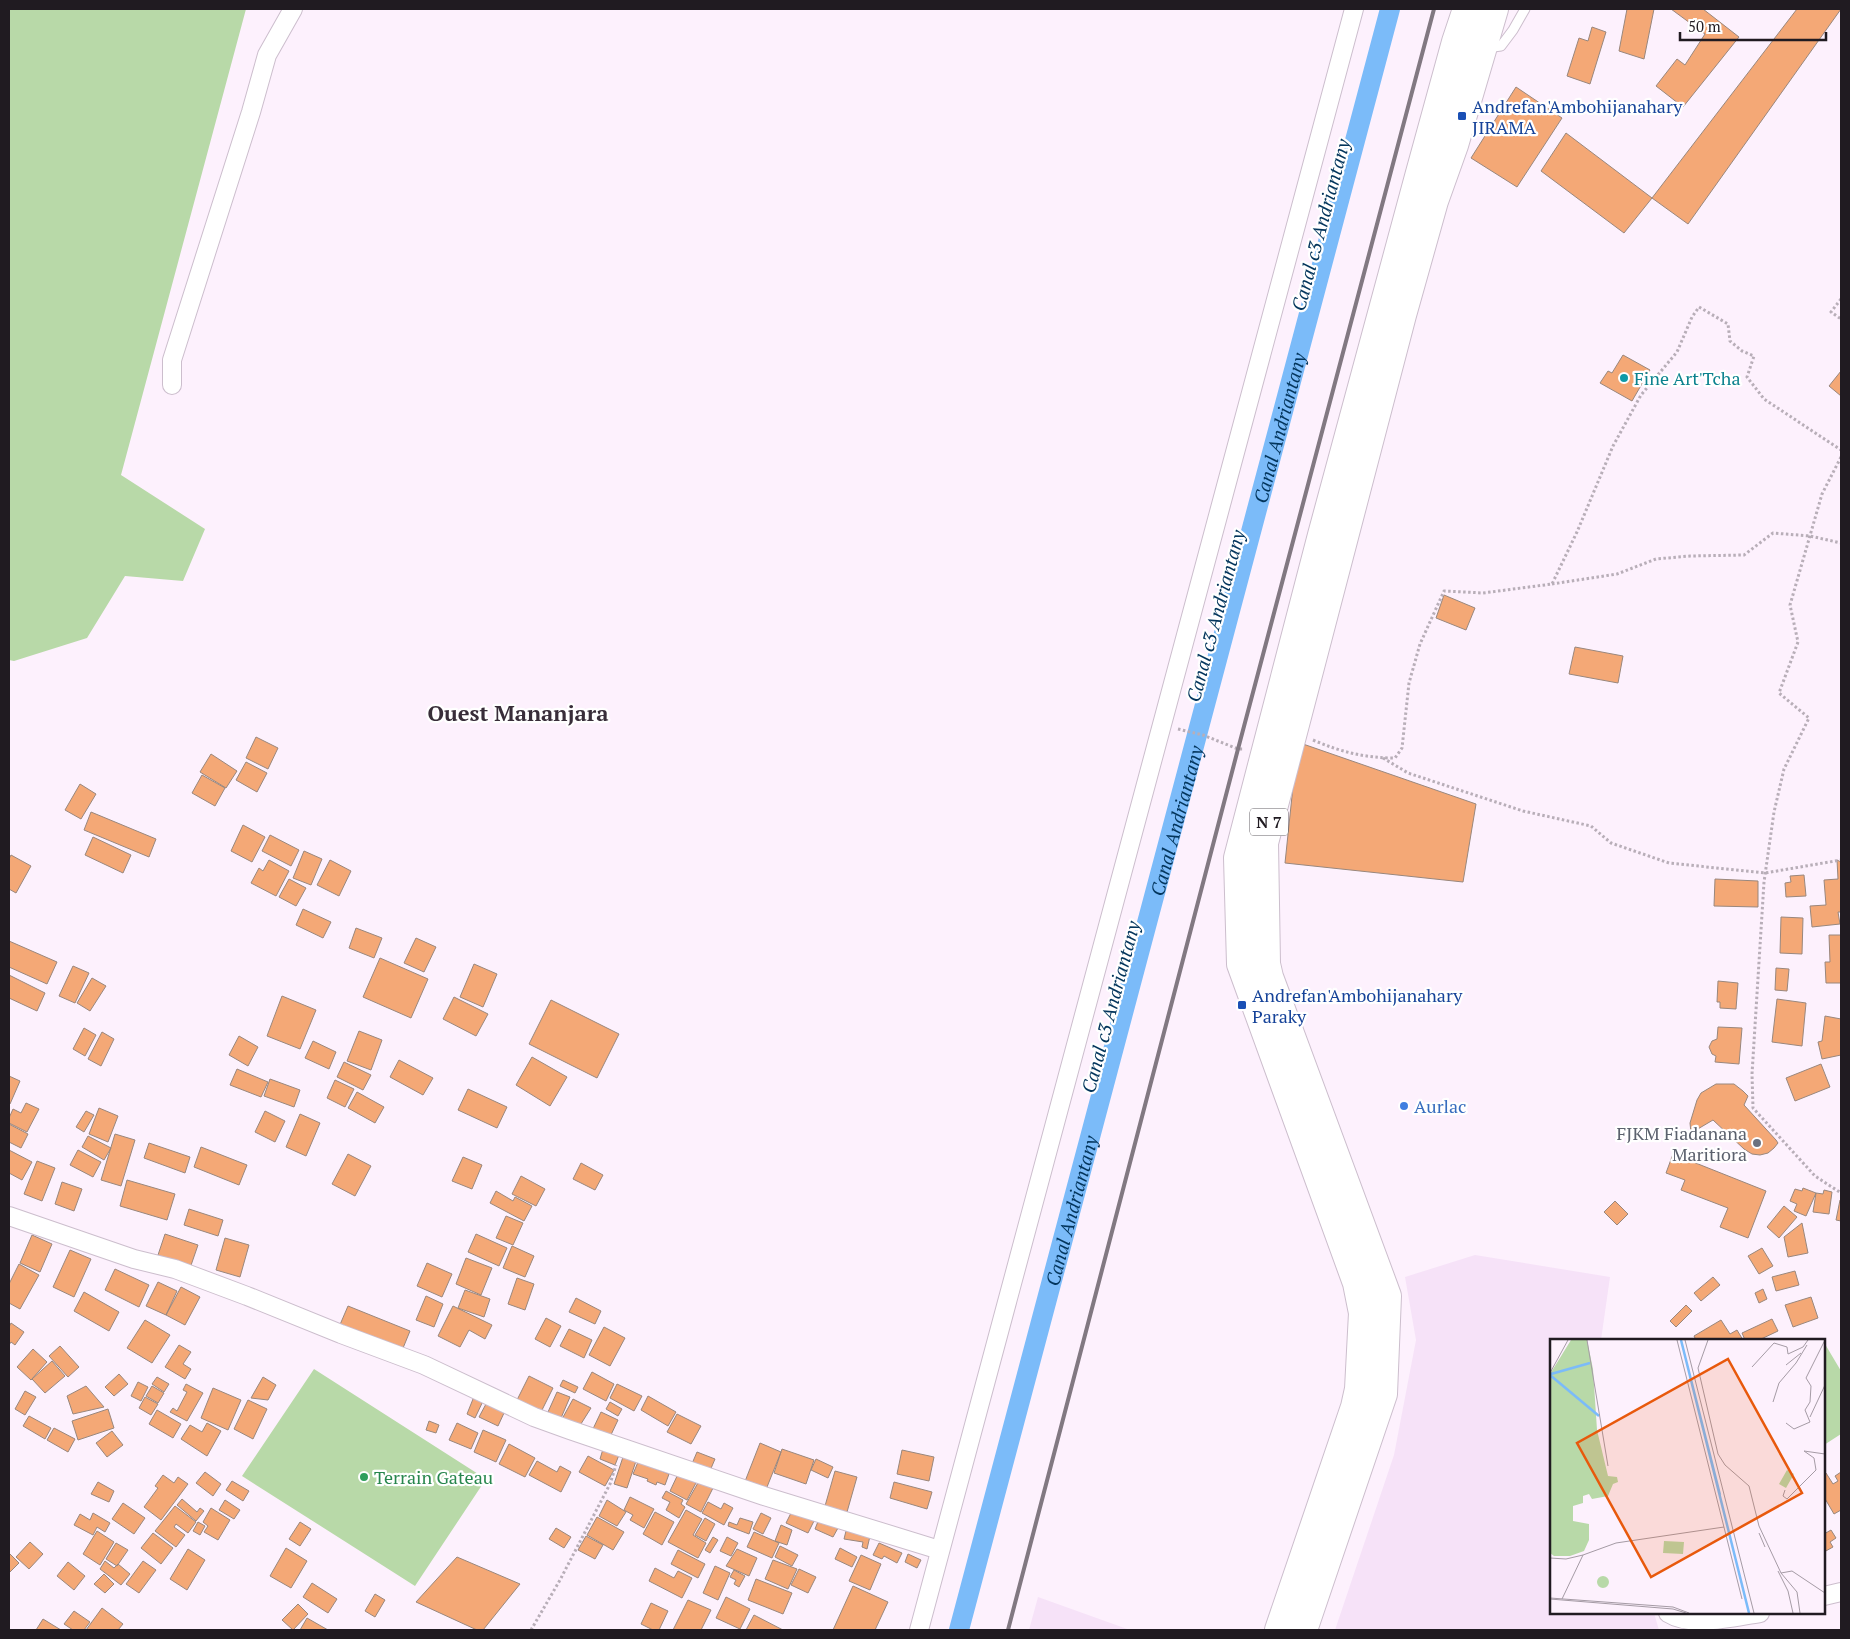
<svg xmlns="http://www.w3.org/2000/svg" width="1850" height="1639" viewBox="0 0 1850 1639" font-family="'PT Serif',serif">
<rect width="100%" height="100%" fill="#fdf1fd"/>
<!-- built -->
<path fill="#f6e2f8" d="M1475 1255 1610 1277 1601 1340H1551V1613H1654L1659 1630H1335L1394 1455 1416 1340 1405 1277Z
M1038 1597 1130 1630H1029Z"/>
<!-- green -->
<path fill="#b8d9a8" d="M9 9H246L121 475 205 529 183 581 125 576 87 638 14 661 9 660Z
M1825 1344 1841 1371V1434L1824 1445V1345Z
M314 1369 486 1479 415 1586 242 1476Z"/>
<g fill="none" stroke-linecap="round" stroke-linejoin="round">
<!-- stream -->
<path stroke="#7bbbf9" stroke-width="5.5" id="s1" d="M1065 1232 1394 9"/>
<!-- canal -->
<path stroke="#7bbbf9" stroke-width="20" id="s2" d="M959 1630 1390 9"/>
</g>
<!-- building -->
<path fill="#f4a876" stroke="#99877d" d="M1627 9H1654L1644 59 1619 51Z
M1671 9H1703L1739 37 1683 107 1656 86 1677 59 1685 65 1705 34Z
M1797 9H1841L1688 224 1652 198Z
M1592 27 1606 32 1590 84 1567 76 1579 38 1588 41Z
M1516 87 1562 118 1517 187 1471 158Z
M1566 133 1652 198 1624 233 1541 171Z
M1623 355 1650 370 1632 401 1600 383 1608 371 1612 373Z
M1841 371V396L1829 386Z
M1444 595 1475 608 1466 630 1436 618Z
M1575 647 1623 656 1618 683 1569 674Z
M256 737 278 748 268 769 246 758Z
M1303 744 1476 804 1463 882 1285 863 1294 777Z
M211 754 237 771 226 788 200 772Z
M246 762 267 773 257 792 236 780Z
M202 775 225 788 215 806 192 793Z
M80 784 96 794 81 819 65 810Z
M91 812 156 839 149 857 84 830Z
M243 825 265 837 252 862 231 851Z
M270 835 299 850 291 866 262 851Z
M93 837 131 855 123 873 85 855Z
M304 851 322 859 311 885 293 878Z
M11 855 31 866 16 893 9 889V859Z
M269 860 289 871 276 896 251 883 259 868 263 871Z
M330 860 351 871 339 896 317 885Z
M1837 860 1841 862V912H1838L1840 924 1812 927 1810 906 1826 905 1824 880 1838 879Z
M1804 875 1806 896 1786 897 1785 883 1791 882 1790 876Z
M289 879 306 888 296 906 279 897Z
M1715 879 1758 881V907L1714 906Z
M303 909 331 922 323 938 296 925Z
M1781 917 1803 918 1802 954 1780 953Z
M356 928 382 938 374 958 349 948Z
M1829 935H1841V983H1826L1825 962H1830Z
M416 938 436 947 424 972 404 963Z
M9 941 57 962 47 984 9 967Z
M380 958 428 979 411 1018 363 997Z
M474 964 497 974 483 1007 460 997Z
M73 966 89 973 75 1003 59 996Z
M1776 968 1789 969 1787 991 1775 990Z
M9 975 45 993 37 1011 9 998Z
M92 978 106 986 90 1011 77 1003Z
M1718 981 1738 983 1736 1009 1720 1008V1002H1717Z
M282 996 316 1010 300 1049 267 1036Z
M454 997 488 1014 476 1036 443 1019Z
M1777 999 1806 1003 1802 1046 1772 1042Z
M551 1000 619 1034 597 1078 529 1044Z
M1825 1016 1841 1019V1055L1822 1059 1818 1042 1822 1041Z
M1718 1027 1742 1028 1739 1064 1715 1062 1716 1056 1712 1054 1709 1047 1712 1041 1717 1039Z
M84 1028 96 1035 85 1056 73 1049Z
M359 1031 382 1040 371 1070 347 1061Z
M102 1032 114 1039 101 1066 88 1059Z
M239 1036 258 1047 248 1066 229 1055Z
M313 1041 336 1052 329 1069 305 1058Z
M532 1057 567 1077 550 1106 516 1085Z
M399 1060 433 1078 423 1095 390 1077Z
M344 1062 371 1075 363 1090 337 1077Z
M1821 1064 1830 1087 1795 1101 1786 1078Z
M237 1069 268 1082 261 1097 230 1085Z
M9 1076 20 1081 10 1104H9Z
M270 1079 300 1090 294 1107 264 1096Z
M335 1080 354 1089 345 1107 327 1098Z
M1716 1084H1734L1743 1091 1748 1096 1744 1105 1776 1140 1778 1143 1774 1148 1768 1153 1760 1155 1752 1154 1744 1149 1713 1120 1691 1133 1690 1123 1697 1100 1701 1093Z
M468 1089 507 1107 497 1128 458 1110Z
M357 1092 384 1107 375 1123 348 1108Z
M26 1103 39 1109 27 1132 9 1123V1118L13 1109 21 1113Z
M99 1108 118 1116 108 1142 89 1134Z
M86 1111 94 1115 84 1132 76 1127Z
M265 1111 285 1121 275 1142 255 1132Z
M300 1114 320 1123 306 1156 286 1147Z
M9 1124 28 1134 21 1148 9 1142Z
M115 1134 135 1140 121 1186 101 1180Z
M88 1136 111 1148 104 1160 82 1147Z
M149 1143 190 1157 185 1173 144 1158Z
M201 1147 247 1165 239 1185 194 1167Z
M9 1150 32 1162 22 1180 9 1173Z
M78 1150 101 1162 93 1177 70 1165Z
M348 1154 371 1166 355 1196 332 1184Z
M1673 1154 1766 1191 1748 1238 1720 1227 1728 1208 1681 1190 1685 1180 1666 1173Z
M463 1157 482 1165 472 1189 452 1181Z
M37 1161 55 1168 42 1201 24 1194Z
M581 1163 603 1175 595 1190 573 1179Z
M521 1176 545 1189 536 1206 512 1194Z
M127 1180 175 1194 167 1220 120 1206Z
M62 1182 82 1189 74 1211 55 1204Z
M1803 1188 1816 1193 1806 1216 1794 1211 1797 1204 1790 1201 1795 1189 1802 1191Z
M1824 1190 1832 1192 1829 1214 1813 1212 1816 1193 1823 1194Z
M496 1191 513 1201 515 1197 532 1206 524 1221 490 1203Z
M1840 1200 1841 1201V1221L1836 1220Z
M1615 1201 1628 1214 1617 1225 1604 1212Z
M1784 1206 1797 1217 1779 1238 1767 1227Z
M189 1209 223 1220 218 1236 184 1225Z
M506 1216 523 1223 513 1245 496 1238Z
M1802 1223 1808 1253 1788 1257 1784 1237Z
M165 1234 198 1245 188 1274 157 1258Z
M476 1234 507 1248 499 1266 468 1252Z
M32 1235 52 1244 40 1272 20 1263Z
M225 1238 249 1245 240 1277 216 1270Z
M512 1246 534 1256 525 1277 503 1268Z
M1762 1248 1773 1266 1759 1274 1748 1256Z
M70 1250 91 1259 74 1297 53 1287Z
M466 1258 492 1268 481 1295 456 1284Z
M427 1263 452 1274 442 1297 417 1286Z
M19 1264 39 1275 20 1309 9 1303V1284Z
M115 1269 149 1285 139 1307 105 1290Z
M1795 1271 1799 1285 1776 1291 1772 1277Z
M1713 1277 1720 1285 1701 1301 1694 1293Z
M517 1278 534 1284 525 1310 508 1304Z
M158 1282 177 1291 166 1315 146 1306Z
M181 1287 200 1297 185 1325 166 1315Z
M1763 1289 1767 1299 1759 1303 1755 1293Z
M465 1290 490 1299 484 1317 458 1308Z
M84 1292 119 1312 109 1331 74 1311Z
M426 1296 443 1304 434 1327 416 1320Z
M1811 1297 1818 1318 1793 1327 1785 1305Z
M576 1298 601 1311 595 1324 569 1312Z
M1686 1305 1692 1311 1676 1327 1670 1321Z
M348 1306 410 1331 401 1353 339 1327Z
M453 1306 492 1325 485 1339 469 1330 460 1347 438 1336Z
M546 1318 561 1326 550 1347 535 1339Z
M1772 1319 1778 1331 1759 1340H1745L1742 1333Z
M145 1320 170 1335 152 1363 127 1348Z
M1721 1320 1730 1334 1737 1330 1743 1340H1696L1694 1336Z
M11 1323 24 1332 15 1345 11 1342 9 1345V1327Z
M604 1327 625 1338 610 1366 589 1355Z
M569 1329 592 1340 584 1358 560 1346Z
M179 1345 191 1352 183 1364 191 1369 185 1379 165 1367Z
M60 1346 79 1367 68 1377 49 1356Z
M33 1349 47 1362 31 1380 17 1367Z
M52 1361 65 1376 45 1393 32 1379Z
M592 1372 614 1384 606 1401 583 1389Z
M119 1374 128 1384 114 1396 105 1387Z
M529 1376 553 1388 541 1412 517 1400Z
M157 1377 169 1384 164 1392 152 1384Z
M263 1377 276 1385 268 1400 251 1398Z
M563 1380 578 1387 575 1393 560 1386Z
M138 1382 148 1387 141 1401 131 1396Z
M186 1384 203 1393 187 1421 170 1412 173 1408 177 1411 187 1392 183 1390Z
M617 1384 642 1396 634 1411 610 1398Z
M86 1386 104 1407 73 1414 67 1396Z
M152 1386 164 1393 158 1403 146 1396Z
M213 1388 241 1400 228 1430 201 1418Z
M25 1391 36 1397 25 1415 15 1409Z
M557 1392 570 1397 561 1418 548 1412Z
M475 1394 484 1399 475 1418 467 1414Z
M648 1396 676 1412 668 1426 641 1410Z
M145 1397 158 1404 151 1415 139 1408Z
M573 1399 591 1408 579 1427 562 1419Z
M248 1400 267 1409 253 1439 234 1429Z
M610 1402 622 1409 618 1416 606 1409Z
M486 1404 504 1413 498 1426 479 1417Z
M108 1409 114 1428 78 1440 72 1421Z
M157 1410 181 1424 173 1438 149 1424Z
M601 1412 618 1420 609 1439 592 1431Z
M677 1414 701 1426 691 1444 667 1432Z
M29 1416 51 1428 45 1439 23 1426Z
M429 1421 439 1425 436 1433 426 1430Z
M207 1423 221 1431 207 1456 181 1439 190 1425 202 1432Z
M457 1423 478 1433 471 1449 449 1440Z
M54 1428 75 1439 68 1452 47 1440Z
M483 1430 506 1440 496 1462 474 1452Z
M112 1431 123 1445 107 1457 96 1443Z
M760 1443 781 1452 765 1492 744 1484Z
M509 1444 535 1458 525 1477 499 1464Z
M603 1449 619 1455 615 1465 600 1459Z
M782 1449 814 1460 806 1484 774 1473Z
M902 1450 934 1457 929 1481 897 1474Z
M697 1452 715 1459 709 1473 691 1466Z
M588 1456 614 1470 605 1486 579 1472Z
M623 1457 636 1461 627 1488 614 1484Z
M816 1459 833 1467 828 1478 811 1470Z
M537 1461 557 1472 560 1466 571 1472 561 1492 529 1475Z
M638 1462 669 1474 665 1485 657 1482 656 1485 647 1481 648 1479 633 1474Z
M835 1471 857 1477 847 1512 825 1506Z
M205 1472 221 1484 213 1496 196 1483Z
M679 1472 697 1481 687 1500 670 1491Z
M1841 1472V1510L1834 1514 1824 1497V1475L1826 1473 1833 1484 1838 1481 1835 1476Z
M163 1475 174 1483 178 1477 188 1484 161 1520 144 1507 158 1488 155 1486Z
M232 1481 249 1491 243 1501 226 1490Z
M699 1481 713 1488 701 1512 686 1504Z
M98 1482 114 1491 109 1502 91 1494Z
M894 1482 932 1492 927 1509 890 1498Z
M666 1491 683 1500 681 1504 685 1507 679 1518 666 1510 670 1502 662 1498Z
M630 1497 654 1509 644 1528 630 1520 633 1515 624 1510Z
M182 1499 197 1512 200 1508 204 1511 196 1521 177 1505Z
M225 1500 240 1510 234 1519 219 1510Z
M607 1500 626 1512 617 1526 599 1516Z
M708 1502 721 1509 724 1503 733 1508 724 1525 702 1513Z
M123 1503 145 1518 134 1534 112 1519Z
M175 1506 196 1522 188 1533 176 1524 174 1527 185 1535 176 1547 155 1531Z
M211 1508 230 1520 218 1540 204 1532 208 1526 203 1522Z
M686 1510 702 1519 693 1535 706 1543 698 1558 668 1542Z
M792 1511 814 1521 808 1533 786 1523Z
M655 1512 674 1522 662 1545 643 1534Z
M93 1513 110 1523 105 1532 97 1527 93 1535 74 1525 80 1514 90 1520Z
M761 1513 771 1518 763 1534 753 1529Z
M597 1517 624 1532 613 1550 587 1535Z
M705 1518 715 1524 706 1541 695 1535Z
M740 1518 753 1522 749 1534 728 1526 729 1522 737 1525Z
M819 1519 838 1528 833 1537 815 1529Z
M198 1522 205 1526 200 1535 193 1531Z
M300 1522 311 1529 300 1546 289 1539Z
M781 1525 792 1530 787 1545 775 1541Z
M556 1528 571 1537 564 1548 549 1539Z
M1831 1530 1836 1538 1830 1542 1833 1547 1824 1552V1534Z
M97 1531 114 1542 100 1565 83 1554Z
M846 1531 870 1536 867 1549 862 1547 863 1542 844 1539Z
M754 1532 779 1543 772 1558 747 1547Z
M153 1533 173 1548 161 1564 141 1548Z
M586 1536 603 1545 595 1559 578 1550Z
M713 1537 718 1540 710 1553 705 1550Z
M727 1537 738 1543 731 1556 720 1551Z
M30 1542 43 1554 29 1569 16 1557Z
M116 1543 128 1550 117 1566 106 1559Z
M879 1543 902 1553 897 1563 884 1556 882 1559 873 1555Z
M780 1546 798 1555 792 1566 775 1557Z
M286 1548 307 1561 291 1588 270 1576Z
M840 1548 857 1557 852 1567 835 1559Z
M188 1549 205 1560 187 1590 170 1579Z
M737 1549 757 1558 749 1576 726 1566Z
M678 1550 705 1564 698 1578 671 1564Z
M9 1553 19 1563 9 1573Z
M908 1554 921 1560 917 1568 905 1562Z
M861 1555 881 1564 870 1590 849 1581Z
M457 1557 520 1584 483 1630H477L416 1602Z
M773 1560 797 1569 788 1589 765 1579Z
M105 1561 114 1568 118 1564 130 1574 121 1585 100 1569Z
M143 1561 156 1570 139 1593 126 1584Z
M68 1562 85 1576 74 1590 57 1576Z
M715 1566 730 1573 718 1600 703 1593Z
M655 1568 674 1578 678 1571 692 1578 682 1598 649 1581Z
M799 1569 816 1577 808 1593 791 1585Z
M734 1570 745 1576 739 1587 734 1584 736 1580 730 1577Z
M104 1574 114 1584 105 1593 94 1584Z
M756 1579 792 1593 783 1614 748 1600Z
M312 1583 337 1599 328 1613 303 1597Z
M853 1586 888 1602 875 1630H833Z
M375 1594 385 1600 375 1617 365 1611Z
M726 1597 750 1609 740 1629 716 1618Z
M688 1600 711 1610 701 1630H673Z
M651 1603 668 1611 659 1630H653L641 1624Z
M298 1604 308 1614 293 1630 282 1620Z
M102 1608 123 1624 118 1630H86Z
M74 1611 90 1622 84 1630H73L64 1624Z
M754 1615 783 1630H746Z
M307 1618 328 1630H300Z
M43 1619 61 1630H36Z"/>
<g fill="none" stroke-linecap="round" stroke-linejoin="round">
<!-- lane casing -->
<g stroke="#ccbecd" stroke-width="11">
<path id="lane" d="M1486 48 1501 46 1513 30 1525 9"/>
</g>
<!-- street casing -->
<g stroke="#ccbecd" stroke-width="20">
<path id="street" d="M172 385V360L251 112 267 55 293 9
M9 1216 134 1259 175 1269 247 1296 341 1334 424 1365 534 1417 570 1430 764 1496 933 1548H941
M1824 1596 1841 1592
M1668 1613C1692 1628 1733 1617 1760 1613
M919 1630 1354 9"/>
</g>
<!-- primary casing -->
<g stroke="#ccbecd" stroke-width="30">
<path id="primary" d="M1279 1630 1355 1407 1359 1389 1363 1313 1357 1283 1241 964 1238 858 1322 535 1420 173 1456 42 1467 9
M1303 1630 1383 1394 1387 1296 1269 977 1266 964 1264 843 1402 315 1434 201 1454 145 1494 9"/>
</g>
<!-- path -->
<path stroke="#b8aeb8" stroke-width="3" stroke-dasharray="2.5 2.5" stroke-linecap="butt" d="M1841 299 1831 312 1841 319
M1841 457 1822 494 1790 605 1798 642 1779 693 1809 718 1784 769 1774 812 1764 882 1752 1074 1753 1108 1815 1176 1841 1193
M1552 584 1617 574 1656 559 1690 556 1744 555 1773 533 1810 536 1841 543
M1178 729 1203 735 1238 749H1244
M1313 740C1341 752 1365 758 1395 758L1402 748 1409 683 1420 644 1444 591 1483 593 1552 584 1577 532 1613 446 1641 395 1677 352 1692 317 1699 307 1728 324 1730 341 1742 351 1754 356 1747 377 1764 399 1841 450
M1383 758 1408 773 1523 811 1591 826 1611 843 1669 863 1765 873 1841 860
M531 1630 560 1580 610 1484 616 1465"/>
<!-- lane -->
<use href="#lane" stroke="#fff" stroke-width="9"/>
<!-- street -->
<use href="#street" stroke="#fff" stroke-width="18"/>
<!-- primary -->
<use href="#primary" stroke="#fff" stroke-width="28"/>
<!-- rail -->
<path stroke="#817881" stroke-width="4" d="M1008 1630 1238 749 1434 9"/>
</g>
<!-- markers -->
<g fill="#1a4fb4" stroke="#fff" stroke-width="2">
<rect x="1457" y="111" width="10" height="10" rx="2.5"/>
<rect x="1237" y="1000" width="10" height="10" rx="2.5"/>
</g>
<circle fill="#0f9aa8" stroke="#fff" stroke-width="2" cx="1624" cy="378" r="5"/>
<circle fill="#3f7fe0" stroke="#fff" stroke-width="2" cx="1404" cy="1106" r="5"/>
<circle fill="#6b7280" stroke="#fff" stroke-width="2" cx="1757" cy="1143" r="5"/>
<circle fill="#2e9e5b" stroke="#fff" stroke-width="2" cx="364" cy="1477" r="5"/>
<g text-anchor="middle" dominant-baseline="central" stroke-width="4.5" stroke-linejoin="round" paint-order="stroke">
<!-- shield labels -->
<rect fill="#fff" stroke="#635f64" stroke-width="1" x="1250" y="808.5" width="38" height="27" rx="4"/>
<g font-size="16" font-weight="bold" fill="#201b21">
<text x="1269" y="822">N 7</text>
</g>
<!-- transit labels -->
<g font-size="18" fill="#164399" stroke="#fff" text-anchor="start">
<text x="1472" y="106">Andrefan'Ambohijanahary<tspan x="1472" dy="21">JIRAMA</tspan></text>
<text x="1252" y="995">Andrefan'Ambohijanahary<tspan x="1252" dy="21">Paraky</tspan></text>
</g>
<!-- culture labels -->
<g font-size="18" fill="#0d838f" stroke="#fff" text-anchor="start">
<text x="1634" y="378">Fine Art'Tcha</text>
</g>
<!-- shop labels -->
<g font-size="18" fill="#366cbe" stroke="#fff" text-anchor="start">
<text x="1414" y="1106">Aurlac</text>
</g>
<!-- worship labels -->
<g font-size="18" fill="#5b616d" stroke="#fff" text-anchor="end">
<text x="1747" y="1133">FJKM Fiadanana<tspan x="1747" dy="21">Maritiora</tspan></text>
</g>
<!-- leisure labels -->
<g font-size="18" fill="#27864d" stroke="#fff" text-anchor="start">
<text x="374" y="1477">Terrain Gateau</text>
</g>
<!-- water labels -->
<g font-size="19" font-style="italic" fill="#03355c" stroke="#fff">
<text transform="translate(1320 225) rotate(-75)">Canal c3 Andriantany</text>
<text stroke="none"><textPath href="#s2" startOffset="1244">Canal Andriantany</textPath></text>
<text transform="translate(1215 616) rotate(-75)">Canal c3 Andriantany</text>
<text stroke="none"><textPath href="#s1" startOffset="426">Canal Andriantany</textPath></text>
<text transform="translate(1110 1007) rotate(-75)">Canal c3 Andriantany</text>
<text stroke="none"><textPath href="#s2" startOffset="434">Canal Andriantany</textPath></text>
</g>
<!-- district labels -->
<g font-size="22" font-weight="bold" fill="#382d39" stroke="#fff">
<text x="518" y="712">Ouest Mananjara</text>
</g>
</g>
<!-- overview -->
<g transform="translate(1550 1339)">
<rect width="275" height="275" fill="#fdf1fd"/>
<path d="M21 1H37L43 30 47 91 58 137 67 138 68 143 63 145 58 157 42 160 39 155 33 157V164L23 167V182L39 185V201L34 212 20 217H4L0 214V35ZM237 131 244 135 236 149 229 145ZM114 202 134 203 133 215 113 214ZM47 243a6 6 0 1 1 12 0a6 6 0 1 1-12 0Z" fill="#b8d9a8"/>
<path fill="none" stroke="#7bbbf9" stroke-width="2.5" d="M131 1 170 156M131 1 199 274M1 35 40 24M0 36 49 77"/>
<path fill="none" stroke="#a59ba5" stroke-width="1" d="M37 1 58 127M127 1 192 260M135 1 204 274M158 1 148 29 168 115 175 126 199 147 209 187 231 234 247 253 250 274M236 26 251 14M202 28 224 4 237 8 238 15 253 8 258 1M0 34 18 1M223 63 229 44 246 24 257 6M260 78 275 46M236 84 244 90 260 83 255 71 260 63 261 47 256 39 275 1M235 151 233 157 237 160 266 131 264 119 254 112 275 115M209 194 215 208M0 219 16 220 33 216M228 232 238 252 243 274M231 234 242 232 275 254M0 259 123 268 139 274M0 260 123 270 136 274M12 260 33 216 66 204 174 188"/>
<path fill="#e8590c" fill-opacity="0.15" stroke="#e8590c" stroke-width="2.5" d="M178 20 252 154 101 238 27 104Z"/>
<rect width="275" height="275" fill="none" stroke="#201b21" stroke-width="2.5"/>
</g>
<!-- border -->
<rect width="1850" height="1639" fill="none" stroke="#201b21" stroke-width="20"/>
<!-- scale -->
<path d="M1680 32v8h146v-8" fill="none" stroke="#201b21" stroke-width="2.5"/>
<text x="1688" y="32" font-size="15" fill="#201b21" stroke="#ffffff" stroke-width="4" paint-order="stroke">50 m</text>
</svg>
